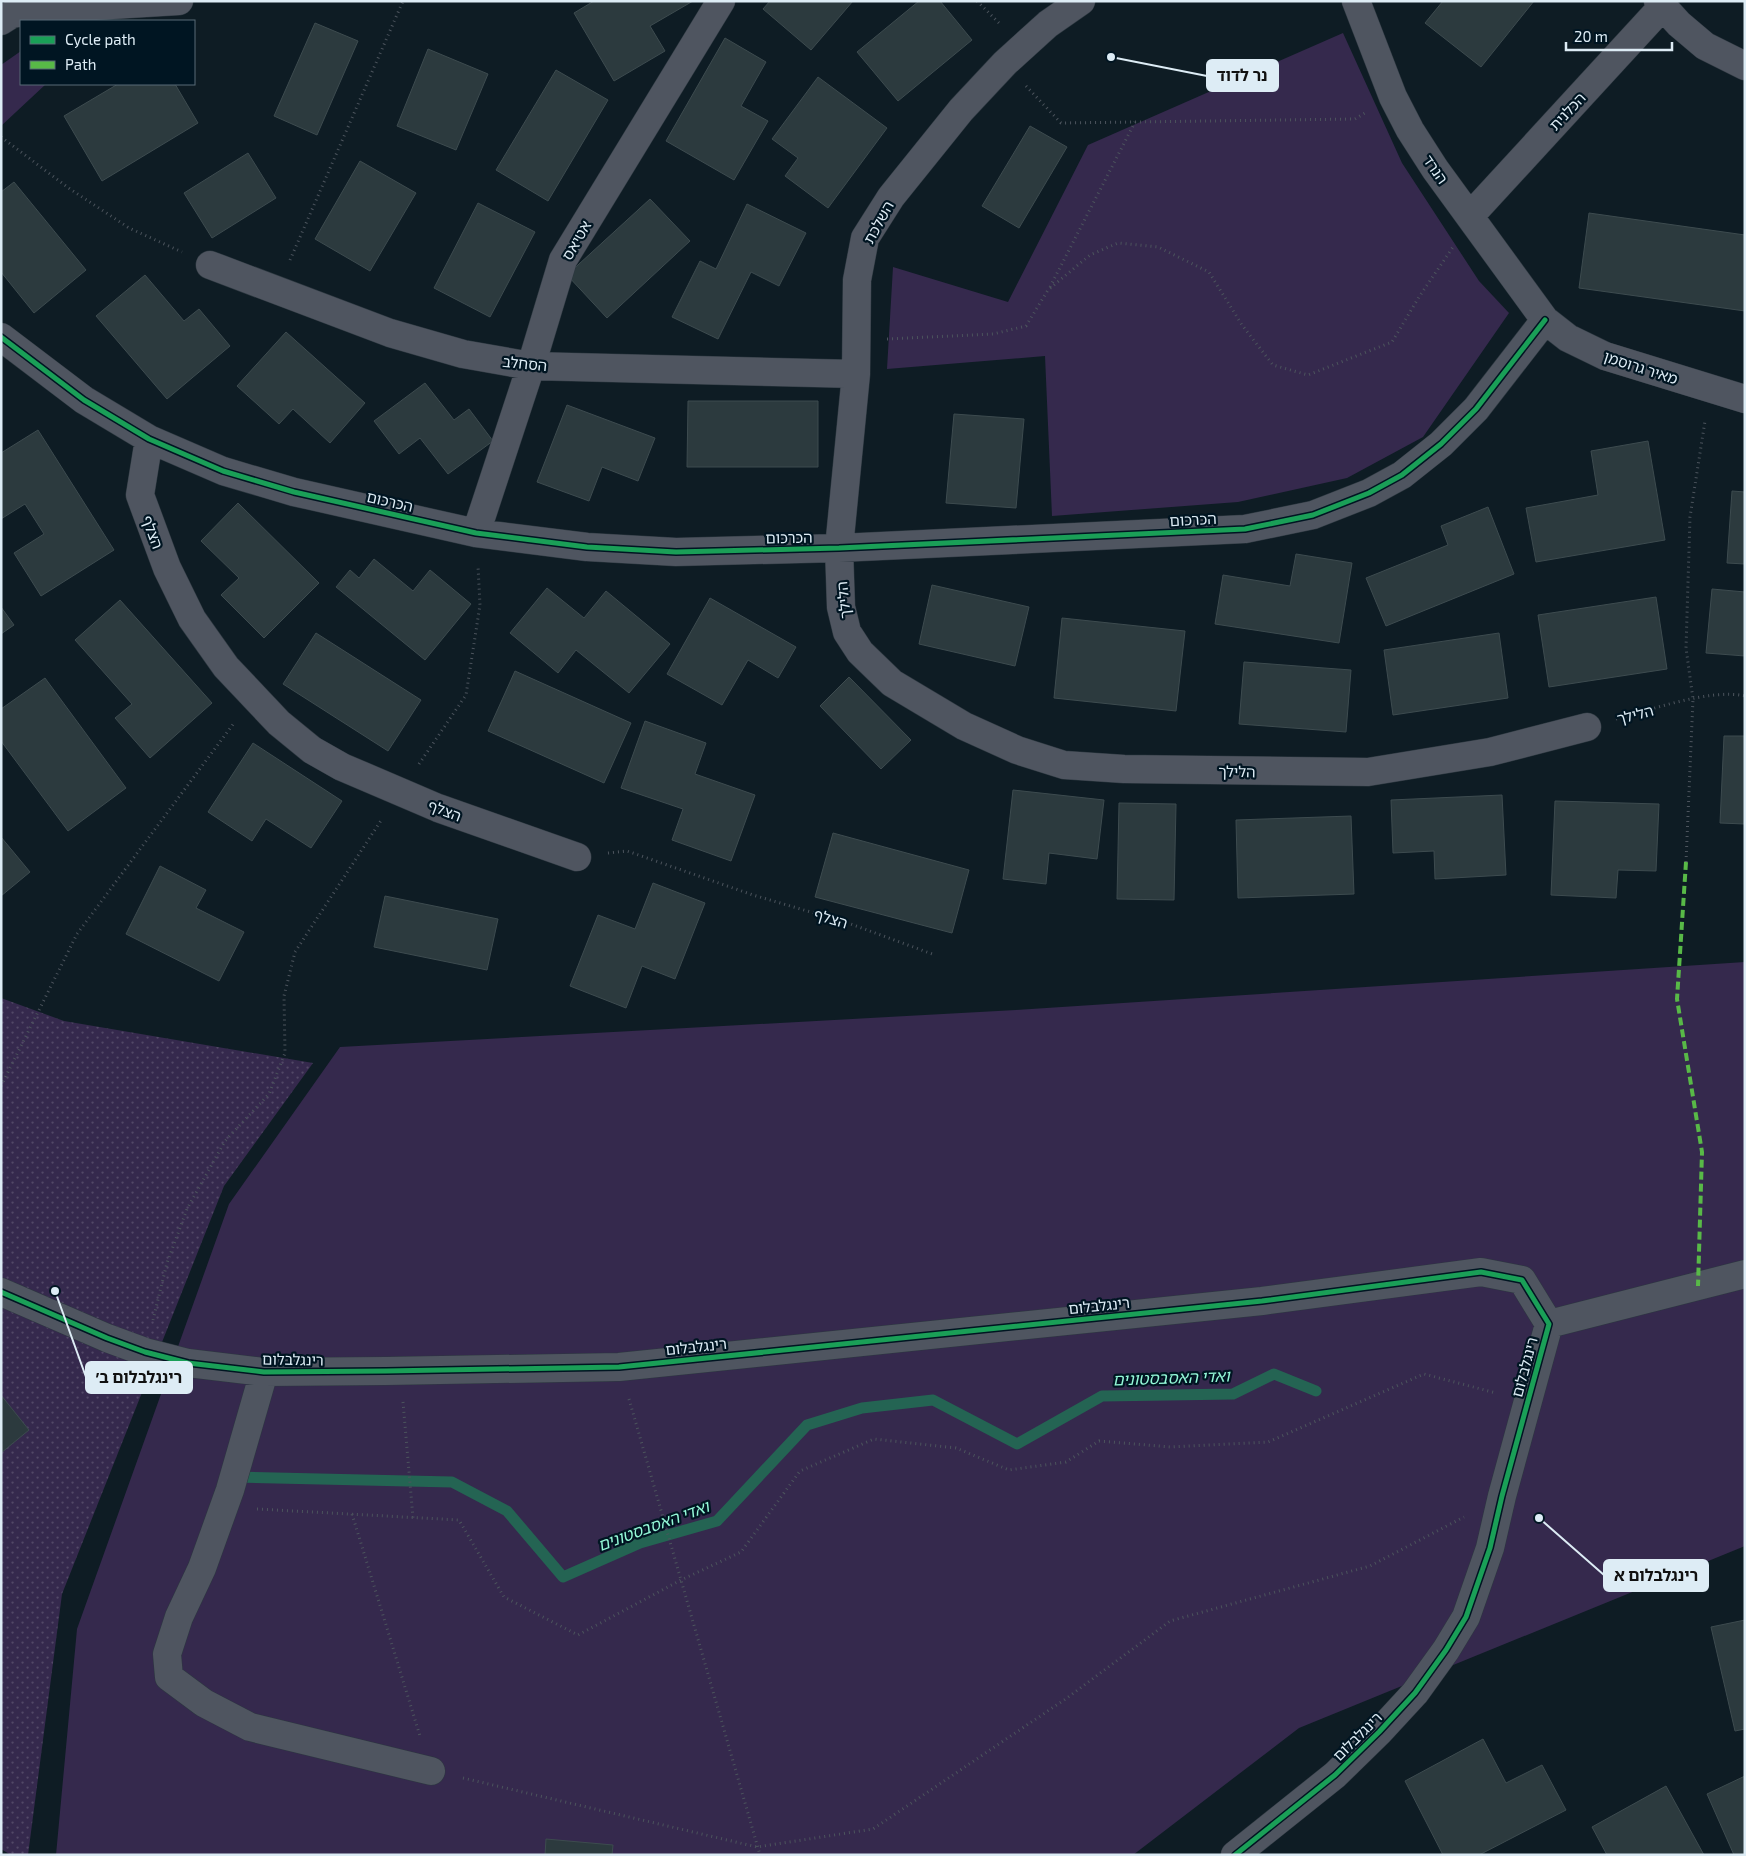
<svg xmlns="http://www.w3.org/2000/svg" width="1746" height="1856" viewBox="0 0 1746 1856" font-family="'Exo 2','Noto Sans Hebrew',sans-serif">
<defs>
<pattern id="grass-dots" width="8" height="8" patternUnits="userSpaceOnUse" patternTransform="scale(1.25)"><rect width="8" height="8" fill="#35294d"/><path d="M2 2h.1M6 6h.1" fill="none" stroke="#524867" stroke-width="1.8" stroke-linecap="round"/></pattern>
</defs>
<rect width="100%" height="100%" fill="#0e1c24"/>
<!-- grass -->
<path fill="url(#grass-dots)" d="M1 998 64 1021 313 1063 224 1186 62 1594 28 1855H11L1 1849Z"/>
<!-- park -->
<path fill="#35294d" d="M1343 33 1402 163 1479 281 1509 313 1423 437 1347 478 1238 502 1052 516 1045 356 887 369 893 267 1008 302 1088 145Z
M21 51V84H46L1 126V65Z
M1745 962V1546L1299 1728 1133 1855H56L77 1629 229 1204 340 1047 1016 1010Z"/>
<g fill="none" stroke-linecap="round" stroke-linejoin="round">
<!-- stream -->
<path stroke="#246453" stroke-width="11" d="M237 1477 452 1482 507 1511 563 1577 640 1543 717 1521 807 1425 862 1408 933 1400 1017 1444 1102 1396 1233 1394 1274 1374 1316 1391"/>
</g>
<!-- building -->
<path fill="#2c3a3e" stroke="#3d4b4f" d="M594 1H693L650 26 665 51 614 81 574 13Z
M770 1H853L811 50 763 9Z
M919 1H940L972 40 898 101 857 52Z
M1443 1H1534L1481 67 1425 23Z
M315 23 358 41 317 135 274 116Z
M725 38 766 62 741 106 768 121 734 180 666 141Z
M428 49 488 74 456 150 397 126Z
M556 70 608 100 548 201 496 170Z
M818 77 887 128 828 208 785 176 798 158 772 139Z
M118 84H175L198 123 102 181 64 116Z
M1030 126 1067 147 1019 228 982 206Z
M248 153 276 198 212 238 184 193Z
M360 161 416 193 370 271 315 239Z
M14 182 86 270 34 313 1 272V192Z
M650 199 690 241 607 318 567 275Z
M478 203 535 232 490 317 434 288Z
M747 204 806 233 779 286 751 272 718 339 672 317 700 261 716 269Z
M1589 213 1745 235V311L1579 288Z
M145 275 184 321 199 309 230 346 167 399 96 316Z
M286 332 365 403 330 443 293 409 279 424 237 386Z
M425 383 454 420 469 409 493 441 448 474 420 438 399 454 374 421Z
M688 401H818V467H687Z
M567 405 655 438 638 481 602 467 589 501 537 482Z
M954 414 1024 419 1016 508 946 503Z
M38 430 114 550 41 596 14 553 44 534 25 504 1 519V453Z
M1648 441 1665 540 1536 562 1526 508 1598 495 1591 451Z
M1732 491 1745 492V564L1727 563Z
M238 503 319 583 264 638 221 595 239 578 201 541Z
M1488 507 1514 574 1386 626 1366 578 1448 545 1441 526Z
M1296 554 1352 563 1339 643 1215 624 1223 575 1290 586Z
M374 559 413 591 430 570 471 604 425 660 336 587 350 570 359 578Z
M932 585 1029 607 1015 666 919 644Z
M547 588 584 618 606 591 670 644 629 693 576 650 558 673 510 633Z
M1712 589 1745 592V656L1706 653Z
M1656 597 1667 669 1549 687 1538 615Z
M710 598 796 647 778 678 748 660 722 705 667 674Z
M120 600 212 703 150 758 115 718 132 704 75 640Z
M1 607 14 625 1 634Z
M1062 618 1185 631 1176 711 1054 698Z
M316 633 421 700 388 751 283 684Z
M1499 633 1508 698 1393 715 1384 650Z
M1244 662 1351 670 1346 732 1239 724Z
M515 671 631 723 604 783 488 731Z
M849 677 911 740 881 769 820 706Z
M45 678 126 788 68 831 1 741V709Z
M645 721 706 743 695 774 755 795 731 861 672 840 683 809 621 788Z
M1724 736H1745V824L1720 823Z
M253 743 342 801 311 848 266 819 252 841 208 812Z
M1013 790 1104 800 1097 859 1049 853 1046 884 1003 879Z
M1502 795 1506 875 1435 879 1434 851 1393 853 1391 800Z
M1555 801 1659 804 1656 871 1618 870 1616 898 1551 895Z
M1119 803 1176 804 1174 900 1117 899Z
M1351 816 1354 894 1238 898 1236 820Z
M833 833 969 870 952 933 815 897Z
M1 837 30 872 1 896Z
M160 866 206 890 196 908 244 932 219 981 126 934Z
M653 883 705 903 675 979 642 966 626 1008 570 986 598 915 635 929Z
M385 896 498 919 487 970 374 947Z
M1 1395 29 1430 1 1453Z
M1745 1620V1729L1735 1731 1711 1627Z
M1483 1739 1506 1783 1542 1765 1566 1810 1479 1855H1443L1405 1781Z
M1745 1776V1855H1734L1707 1794Z
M1666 1786 1704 1855H1607L1592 1827Z
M546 1839 613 1845 612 1855H545Z"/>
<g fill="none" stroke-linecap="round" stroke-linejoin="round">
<!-- minor casing -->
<g stroke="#2d3840" stroke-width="29">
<path id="minor" d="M1081 1 1048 24 1005 63 961 110 891 197 865 238 857 280 856 374 839 548 841 607 847 632 860 652 892 683 964 726 1017 750 1064 765 1124 769 1368 772 1490 752 1587 727
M1356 1 1393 97 1410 130 1435 169 1545 320 1568 338 1605 356 1745 399
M1658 1 1679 24 1705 46 1745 66
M1 21 12 14 46 9 179 1
M1470 216 1663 6
M210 265 390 333 463 354 531 366 856 374
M1 337 84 400 149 439 223 471 294 492 476 533 587 547 676 552 839 548 1245 529 1313 515 1369 493 1402 475 1441 444 1476 409 1545 320
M149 439 140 495 167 568 192 619 226 667 279 723 312 750 342 767 438 808 577 857
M476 533 531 366 563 260 721 1
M1 1292 107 1338 145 1352 188 1363 264 1372 386 1371 619 1367 1262 1301 1481 1272 1522 1280 1549 1324 1502 1496 1490 1548 1466 1617 1446 1650 1415 1693 1379 1732 1335 1775 1235 1855
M1549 1324 1745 1274
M264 1372 230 1490 202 1568 179 1617 167 1654 169 1677 204 1703 250 1727 431 1771"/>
</g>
<!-- path -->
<path stroke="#4c545d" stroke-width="3" stroke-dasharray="1 4" stroke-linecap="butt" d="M977 1 1000 24
M1026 86 1061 123 1355 119 1365 113
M1 137 70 189 129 228 182 252
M290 260 403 1
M1050 287 1135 122
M887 339 993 334 1026 326 1048 290 1090 255 1118 243 1158 247 1209 272 1242 325 1273 365 1308 375 1392 342 1419 297 1453 247
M1616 719C1651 710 1711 688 1745 696
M419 764 466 695 480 605 478 566
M608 853 627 851 753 895 848 923 935 955
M1686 862 1693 699 1686 648 1690 517 1705 421
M1 1086 77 934 234 723
M153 1320 167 1263 187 1209 225 1141 269 1094 285 1053 284 996 295 952 382 819
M629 1399 760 1855
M403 1402 413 1518
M257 1509 459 1520 504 1597 578 1635 681 1580 741 1552 800 1471 874 1439 956 1448 1009 1470 1066 1462 1099 1441 1171 1447 1268 1442 1424 1374 1496 1393
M352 1514 420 1736
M463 1778 757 1847 873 1829 1067 1698 1170 1621 1370 1566 1464 1517"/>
<!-- minor -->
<use href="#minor" stroke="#4f5560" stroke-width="28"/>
<!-- quiet -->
<path stroke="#58b947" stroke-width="4" stroke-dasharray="8 4" stroke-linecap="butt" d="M1686 862 1677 999 1702 1152 1698 1286"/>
<!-- cycleway casing -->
<g stroke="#001522" stroke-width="8">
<path id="cycleway" d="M1 337 84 400 149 439 223 471 294 492 476 533 587 547 676 552 839 548 1245 529 1313 515 1369 493 1402 475 1441 444 1476 409 1545 320
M1 1292 107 1338 145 1352 188 1363 264 1372 386 1371 619 1367 1262 1301 1481 1272 1522 1280 1549 1324 1502 1496 1490 1548 1466 1617 1446 1650 1415 1693 1379 1732 1335 1775 1235 1855"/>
</g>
<!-- cycleway -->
<use href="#cycleway" stroke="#1a9f57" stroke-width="5"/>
</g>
<g text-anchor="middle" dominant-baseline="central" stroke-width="4.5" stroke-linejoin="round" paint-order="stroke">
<!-- street labels -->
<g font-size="15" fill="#ddecf5" stroke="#001522">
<text transform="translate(1567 111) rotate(-47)">הכלנית</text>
<text transform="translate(1436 169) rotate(55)">הנרד</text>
<text transform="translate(878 222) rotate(-61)">השלכת</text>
<text transform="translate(576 240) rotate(-60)">אטיאס</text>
<text transform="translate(525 363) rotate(6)">הסחלב</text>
<text transform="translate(1641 367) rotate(18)">מאיר גרוסמן</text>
<text transform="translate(390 501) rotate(13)">הכרכום</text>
<text transform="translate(1193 519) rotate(-3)">הכרכום</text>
<text transform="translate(153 532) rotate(70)">הצלף</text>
<text transform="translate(789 537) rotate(-1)">הכרכום</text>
<text transform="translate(843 600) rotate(-96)">הלילך</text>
<text transform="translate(1635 714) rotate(-15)">הלילך</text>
<text transform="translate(1237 771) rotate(1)">הלילך</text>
<text transform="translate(445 810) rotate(21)">הצלף</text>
<text transform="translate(831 918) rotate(17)">הצלף</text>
<text transform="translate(1099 1305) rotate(-6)">רינגלבלום</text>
<text transform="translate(696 1346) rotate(-6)">רינגלבלום</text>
<text transform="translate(293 1359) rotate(1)">רינגלבלום</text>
<text transform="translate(1524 1367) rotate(-75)">רינגלבלום</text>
<text transform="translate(1357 1736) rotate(-45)">רינגלבלום</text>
</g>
<!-- water labels -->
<g font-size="16" font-style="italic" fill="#94f9d8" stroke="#001522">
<text transform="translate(1171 1377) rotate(-2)">ואדי האסבסטונים</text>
<text transform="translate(653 1525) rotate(-20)">ואדי האסבסטונים</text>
</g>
</g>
<!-- callouts -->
<path fill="none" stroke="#ddecf5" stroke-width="2" d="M1111 57L1207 76M55 1291L86 1377M1539 1518L1604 1575"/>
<g fill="#ddecf5" stroke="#001522" stroke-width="2">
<circle cx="1111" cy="57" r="5"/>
<circle cx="55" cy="1291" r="5"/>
<circle cx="1539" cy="1518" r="5"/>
</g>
<g fill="#ddecf5" stroke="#ddecf5" stroke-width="2">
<rect x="1207" y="60" width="71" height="31" rx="5"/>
<rect x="86" y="1362" width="106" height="31" rx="5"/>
<rect x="1604" y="1560" width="104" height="31" rx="5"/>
</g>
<g font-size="16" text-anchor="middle" font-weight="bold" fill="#111">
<text x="1242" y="81">נר לדוד</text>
<text x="139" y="1383">רינגלבלום ב׳</text>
<text x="1656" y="1581">רינגלבלום א</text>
</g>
<!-- border -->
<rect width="1746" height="1856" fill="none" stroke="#ddecf5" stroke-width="5"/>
<!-- legend -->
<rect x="20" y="20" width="175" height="65" fill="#001522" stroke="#586b76"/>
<rect x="30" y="36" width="25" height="8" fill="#1a9f57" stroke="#586b76"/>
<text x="65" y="45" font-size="15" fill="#ddecf5">Cycle path</text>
<rect x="30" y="61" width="25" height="8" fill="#58b947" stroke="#586b76"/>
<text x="65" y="70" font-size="15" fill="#ddecf5">Path</text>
<!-- scale -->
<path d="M1566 42v8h106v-8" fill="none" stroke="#ddecf5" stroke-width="2.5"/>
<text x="1574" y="42" font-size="15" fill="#ddecf5" stroke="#001522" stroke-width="4" paint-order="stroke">20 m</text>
</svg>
